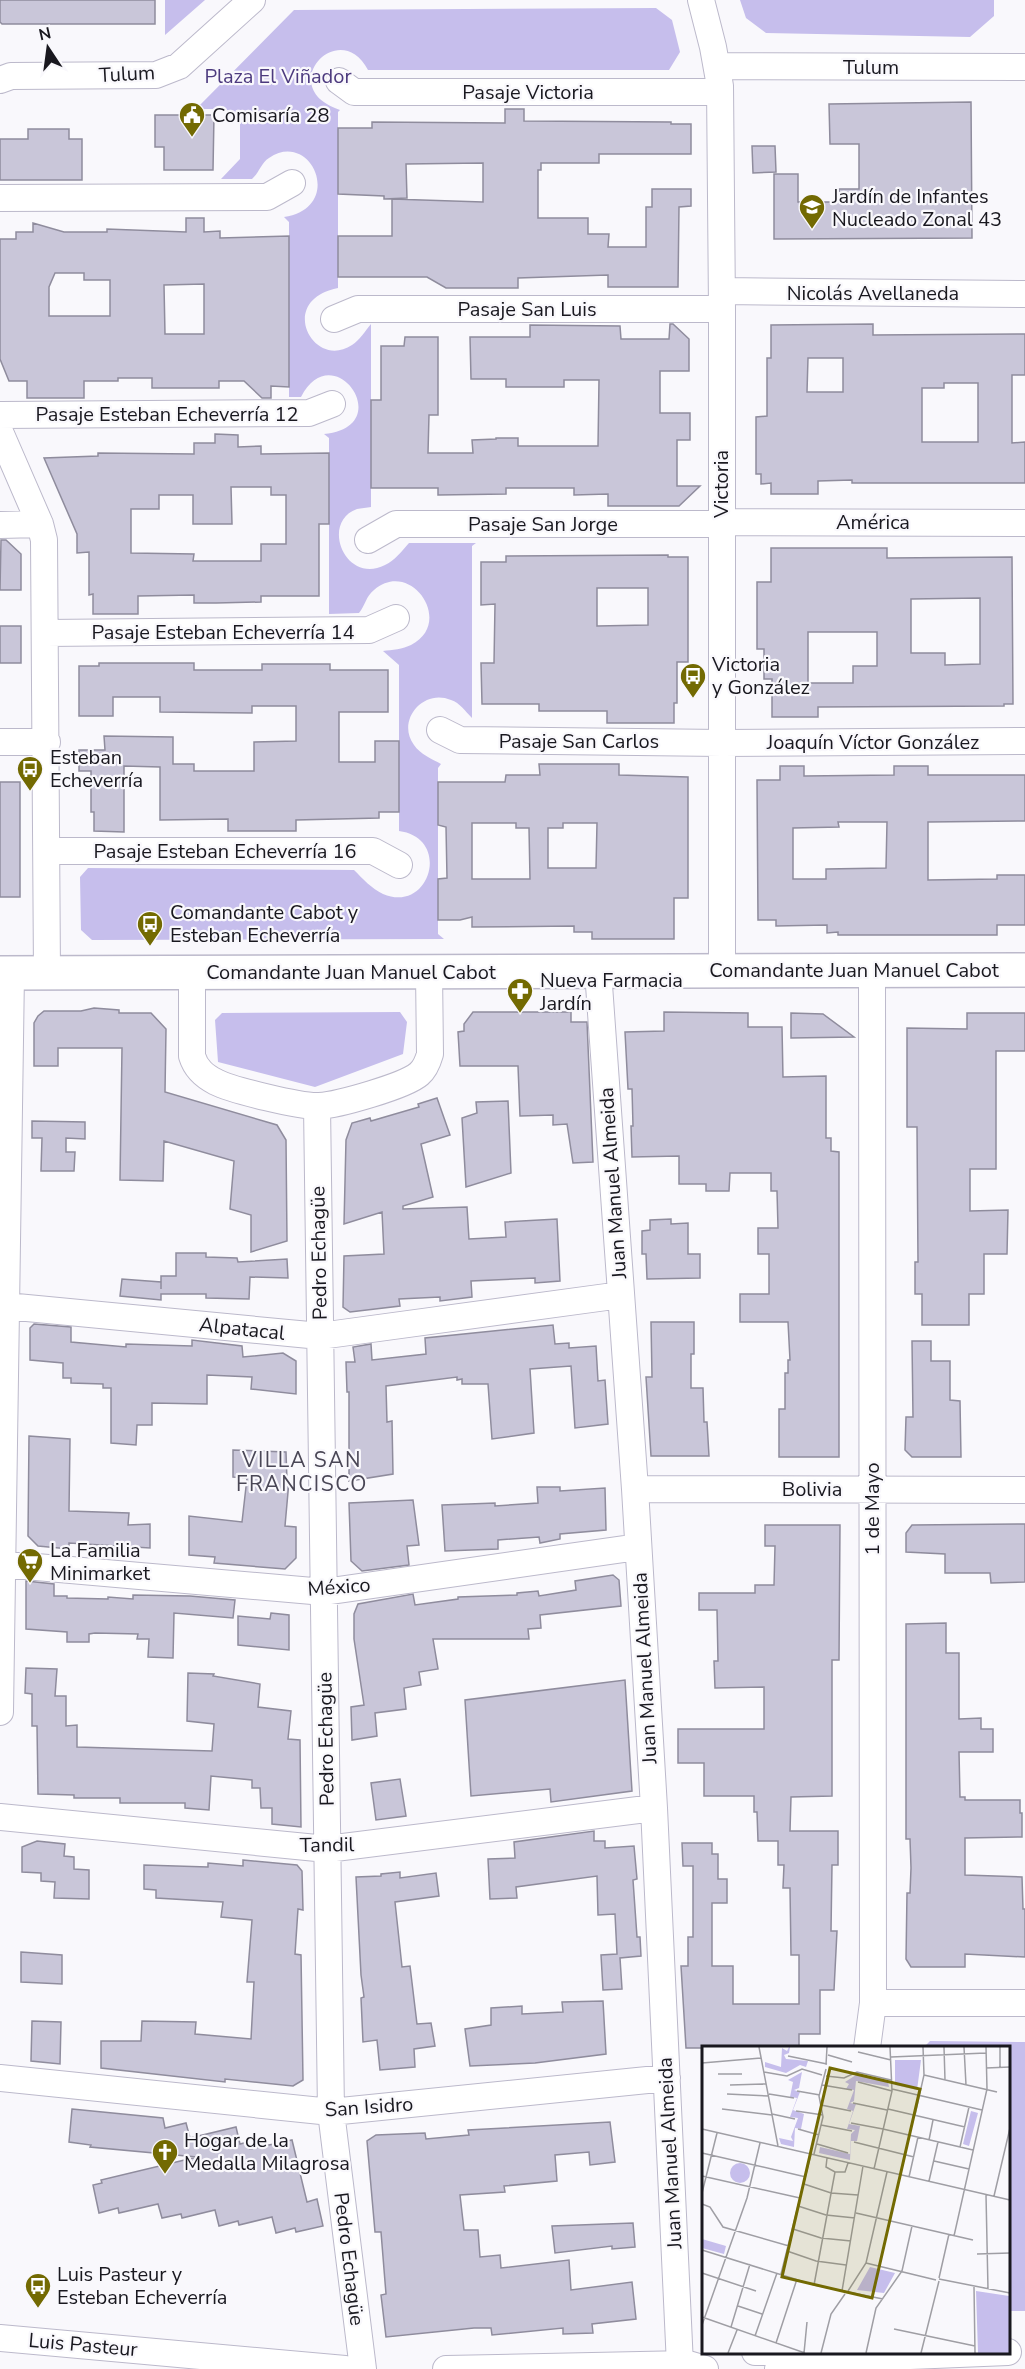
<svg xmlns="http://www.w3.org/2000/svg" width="1025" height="2369" viewBox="0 0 1025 2369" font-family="'Nunito Sans',sans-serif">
<rect width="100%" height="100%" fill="#f9f8fc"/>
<!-- green -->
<path fill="#c6beec" d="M165 0H205L165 35Z
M740 0H994V16L970 37 766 33 746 18Z
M656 8 672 20 680 52 669 70H368C339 15 273 88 340 110L338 112V288C276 300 313 371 352 345 360 340 365 331 371 324V507C367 508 361 508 357 509 320 522 345 585 385 565 394 561 402 551 409 543H476L472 546V718C465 711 460 703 451 700 423 688 396 721 414 745 420 754 432 759 441 764L438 768V934L444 939 92 940 81 930 80 877 88 868 354 870C362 878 372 889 383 894 430 914 452 838 399 831V665L383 651C392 650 403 649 411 645 455 623 411 558 374 590 366 596 365 606 359 613L329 614V438L324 434C399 427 333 334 301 397H289V222L284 217C346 207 311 129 269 158 261 163 259 173 252 179H221L240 159V122L226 109H196L294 10Z
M400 1012 407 1022 403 1054 315 1087 218 1062 215 1020 222 1013Z
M930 2041 1025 2042V2311H1009L1008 2048H923Z"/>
<!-- building -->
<path fill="#c9c6d9" stroke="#8f8c9d" stroke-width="1.5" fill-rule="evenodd" d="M0 0H155V24H2L0 22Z
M971 102 972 238 774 239V174H798V202H840L839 189H859V144H830L829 104Z
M505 109H524V121L671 122V124H691V154H599V163H541V170H538V218H588V234H609L608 247H646V207H652V189H691V206L679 207 678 287H608V275L518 278V288H446L427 277H338V236H392V199L483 202V163L406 164 407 198 384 199V196L338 194V128H372V122L505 123Z
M155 115H214L213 170H164V147H155Z
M28 129H69V139H82V180H0V139H28Z
M752 146H775L776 172 753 173Z
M186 218H204V232L220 231V238L289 236V387L271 386V398H262L244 381H219V388H152V378H118V381H84V398H27V381H9L0 359V239H16V232H33V223L64 232H107V229L186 232ZM55 273H84V280H110V316H49V287ZM204 284V334H165L164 285Z
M670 324H673L689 339V371H660V413H690V440H677V486H700L679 506H608V494L574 495V488H506V494L438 495V488H371V400H381V346H404L405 337H438V415H429L428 453H473L472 440 496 439V438H518V446H598L599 380H564V387H506V379H471L470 337H530V325L620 326 621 339H669Z
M873 324V335L1025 334V375H1012V443L1025 442V483H852V480L818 481V494H771V483L761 484V474H756V417L767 416V358H771V325ZM808 358H843V392H807ZM944 383H978V442H922V388H944Z
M215 434 238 435V447L261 446V454L329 453V524H319V596H261V602L216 603H194V595L138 596V614H93V594L89 595V552L77 553V534L44 458 98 456V453L194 454V443H215ZM231 487H271V495H286V544H261V561H193L194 554 131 553V509H159V495H193V524H232Z
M1 540H6L21 554V590H0Z
M771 548H887V558L1012 557 1013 704H1004V706L818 707V717H772V679H764V649H757V582H771ZM980 598V664L945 665V653H911V599ZM808 632H877V666H853V683H808Z
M668 555V557H688V662H677V703H674V723H607V711H539V704H482L481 663H494L495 604 481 605V562H506V556ZM597 588H648V625L597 626Z
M0 626H21V663H0Z
M99 663H194V670H262V664H330V670H388V712H339V762H375V741H399V812H379V818L296 820V831H228V819L160 820V767L124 766V832L94 831V812H91V771H79V750H105L104 736 173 737V764H194V771H254V742L296 741V706H252V713L160 712V697H113V716H79V666H99Z
M539 764H619V775L688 777V898H674V939H592V932H574V926L472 927V917L460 920H438V879L447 878 446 827 438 825V782H505L506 775H540ZM472 823H516V828H529L530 879H472ZM563 823H597L596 868H548V828H563Z
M780 766H804V776L894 775V766H928V775H1025V821L928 822V880L997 879V875H1025V925H997V935H838V932L827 933V925L776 926V920H758L757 780H780ZM838 822H887L886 868 826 869V879H793V828L839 827Z
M0 782H20V897H0Z
M94 1008 119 1010V1013H151L166 1029 165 1092 277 1125 286 1140 287 1241 251 1252V1215L230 1209 234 1161 164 1141 163 1181 120 1180 122 1048H58V1066H34V1023L38 1016 44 1011H81Z
M473 1012H571V1022H587L593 1162 573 1163 567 1124 553 1125V1115L520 1116 518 1066H460L458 1032 464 1031V1024Z
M664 1012 748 1013V1027H782L783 1077 826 1076V1138H831V1151L839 1152V1457H779V1409H785V1373H788V1360H790L788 1322H740V1294H769V1254H758V1228H778L777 1191H771V1173H730L729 1191H706V1184H679V1156L632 1157 631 1126H633L632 1089H628L625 1032 664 1031Z
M791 1013 823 1014 854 1037 791 1038Z
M967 1013H1025V1051H996V1169H970V1211L1008 1210 1007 1254H984V1294H969V1325H922V1294H915V1262H918L917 1127H907V1028L967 1029Z
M437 1098 450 1135 421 1144 433 1197 403 1206V1209L467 1207 469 1239 506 1237 505 1222 557 1219 560 1281 535 1283V1278L471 1281 472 1297 440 1301V1297L399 1299 400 1306 350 1312 343 1307 344 1256 384 1254 382 1212 344 1224 346 1140 352 1123 370 1118 371 1121 419 1107 418 1104Z
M508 1101 511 1173 466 1187 462 1118 477 1113 476 1102Z
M32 1121 85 1122V1139L66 1138V1152H75L74 1171H41L42 1138H32Z
M671 1219V1224L688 1223V1254H700V1278L647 1279 646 1254H642V1231L650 1230V1220Z
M176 1253H206V1257L237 1258 238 1262 287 1259 288 1278 250 1277 249 1299 206 1298V1294H161V1300L120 1296 122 1279 161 1282V1289V1276H176Z
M651 1322H694V1354H691V1388H703L704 1422H707L709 1456H651L646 1377H652Z
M34 1324 71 1327V1342L126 1347V1344L192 1346V1340L242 1346 243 1357 283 1353 296 1361V1394L251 1389 252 1377 207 1375V1404L152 1403V1425H137L136 1445 111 1443V1388H103V1384L71 1383V1378H63V1363L30 1360V1328Z
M553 1325 555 1344 569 1343V1348L596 1346 598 1381 605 1380 608 1424 575 1428 571 1366 530 1369 534 1433 492 1439 488 1384H462V1379L457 1380V1377L386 1386 387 1422 392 1421 393 1474 349 1481V1392H347L346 1362H355L353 1347 371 1344 372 1360 426 1354 425 1338Z
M912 1341H931V1361H950V1400L960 1401 961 1457H912L905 1450 906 1417H913Z
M29 1436 70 1439 69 1511 129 1513 128 1525 150 1524V1548L69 1543V1549L38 1546 28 1536Z
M233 1450 286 1452 287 1481H289L285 1526 296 1527V1558L285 1569 214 1563 215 1557 189 1555V1516L242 1522 247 1478 233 1477Z
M537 1487H560V1491L605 1488 606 1530 560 1534V1539L540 1543 539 1537 498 1540V1549L445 1551 442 1505 495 1503V1506L538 1503Z
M413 1500 419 1545 407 1546 409 1565 362 1571 351 1561 349 1503Z
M1025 1524V1582L991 1583 990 1573H945V1554L906 1552V1533L912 1525Z
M765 1525H840L839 1660H832V1796L791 1797 790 1831H838V1865H832L831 1931H837L834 1990H820V2034H799V2048H686L681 1966H688V1937H693V1866H683L682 1843H712V1854H718V1879H727V1903H712V1966H733V2004H799V1955H791L790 1888H783L784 1865H778V1841H758L757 1812H754V1796H704V1763H678V1729H764V1687L715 1688 714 1661H718L717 1610H699V1593H755V1585H774L775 1546H765Z
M613 1575 619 1580 621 1606 540 1615 541 1628 528 1629 529 1639H433L438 1669 419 1672 421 1685 404 1688 406 1709 375 1713 377 1736 352 1740 351 1707 364 1705 354 1639V1614L358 1604 413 1594 415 1605 458 1599V1597L517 1595V1593L538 1591 539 1596 576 1590 575 1581Z
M26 1581 54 1584V1596H67V1598L108 1599V1597L133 1599V1595L190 1596 235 1600 233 1618 174 1613 173 1658 148 1657 149 1639H137L138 1634 95 1633 89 1634V1642H67V1632L26 1629Z
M271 1613 289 1615V1650L238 1645V1616L270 1619Z
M946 1623V1653H959V1719L981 1718V1729H993V1752H959L960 1797H965V1800H1020V1813H1022V1837L965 1838V1875L1022 1877 1023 1909H1025V1957L965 1954V1967H911L906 1959 907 1893H910L911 1868 910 1839H906V1624Z
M26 1668 57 1669 55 1696H66V1726L77 1725V1747L212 1751 214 1724 187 1721 188 1673 214 1674 213 1676 260 1684 258 1707 291 1711 288 1739 300 1740 301 1827 272 1824V1808H261L260 1788H252V1780L211 1776 209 1810 185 1808V1803H120V1798H74V1795L38 1794 37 1726H32V1694L25 1693Z
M625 1680 632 1791 551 1802 550 1789 471 1796 465 1700Z
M400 1779 406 1816 376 1820 371 1783Z
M594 1831V1841H605V1848L634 1846 637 1879 633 1880 637 1937H640L641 1956 620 1958 622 1989 603 1990 601 1955 617 1954 615 1914 598 1915 597 1876 516 1887 517 1898 490 1899 488 1859 515 1858 514 1842Z
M37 1841 65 1844 64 1856 74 1857V1869L89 1870V1899L54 1898 55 1882 41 1881V1873L22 1872V1847Z
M243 1860 297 1865 302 1871 303 1910 298 1909 295 1954 301 1955 303 2080 293 2086 225 2079V2082L101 2068V2041H141L142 2021 196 2022 195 2034 251 2039 254 1982H247L252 1920 221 1917 223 1902 156 1898V1890L144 1889V1865L208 1867V1863L243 1866Z
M400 1872V1878L436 1873 439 1896 395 1902 402 1967 410 1966 417 2024 431 2023 435 2046 414 2049 415 2067 380 2070 377 2040 363 2042 361 1998 364 1997 361 1975 356 1877 381 1876V1874Z
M21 1952 62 1955V1984L21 1982Z
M603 2001 606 2054 535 2063 470 2066 465 2029 491 2025V2008L522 2006V2014L563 2012 562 2002Z
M32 2021 61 2022 60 2064 31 2061Z
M72 2109 163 2118 165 2128 186 2123 190 2138 236 2127 240 2144 248 2142 250 2149 292 2140 307 2202 317 2199 323 2226 296 2232 295 2228 276 2233 272 2217 239 2225 238 2221 219 2226 215 2210 182 2218 181 2214 162 2218 158 2204 119 2213 118 2208 99 2213 93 2185 102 2183 101 2180 197 2157 90 2147 91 2145 69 2142Z
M610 2122 615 2162 590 2165 589 2152 555 2155 557 2181 504 2186 505 2192 460 2195 464 2230H478L480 2257 500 2255 501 2268 569 2260 571 2290 632 2282 636 2319 592 2324 593 2333 563 2334V2328L492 2335 491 2328H474L386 2337 381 2295 386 2294 381 2232H375L367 2141 376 2135 425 2133 426 2139 469 2135 468 2130Z
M633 2223 635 2247 612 2249V2246L555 2253 552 2226Z"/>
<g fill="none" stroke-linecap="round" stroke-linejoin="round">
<!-- minor casing -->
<g stroke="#bcb9cb" stroke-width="28">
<path id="minor" d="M701 0 713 47 720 86 722 309V971
M717 66 1025 67
M0 80 11 76 156 75 179 66 252 0
M339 81 354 92H720
M0 198 267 197 292 183
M722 291 1025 294
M334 319 358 309H722
M0 415 309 413 332 404
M0 432 40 524 44 540 47 973
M721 522 1025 523
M0 525 40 524
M368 540 396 524H721
M46 633 369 630 396 618
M440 730 460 740 722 743 1025 741
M0 742H47
M47 851H373L399 865
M598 971 635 1489 654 1808 680 2365
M192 972V1056C196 1069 204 1076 216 1082 231 1090 302 1107 319 1106 338 1105 405 1086 419 1074 425 1069 428 1061 430 1054L429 972
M317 1106 331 2112 363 2369
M6 1306 320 1336 621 1295
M635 1489 1025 1490
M2 1564 324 1592 638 1547
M0 1712 11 973
M0 1817 327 1849 654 1808
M873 2003H1025
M867 2048 873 2003 872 970
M0 2078 331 2112 667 2078
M0 2338 345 2369
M755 2352H790
M446 2369 688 2364 705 2369
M778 2369 826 2367 861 2358 1008 2352"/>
</g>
<!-- secondary casing -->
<g stroke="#bcb9cb" stroke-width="36">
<path id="secondary" d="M0 973 1025 970"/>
</g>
<!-- minor -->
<use href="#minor" stroke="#fff" stroke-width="26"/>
<!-- secondary -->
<use href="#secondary" stroke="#fff" stroke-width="33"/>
</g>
<!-- icons -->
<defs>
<g id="civic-pin" transform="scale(1.35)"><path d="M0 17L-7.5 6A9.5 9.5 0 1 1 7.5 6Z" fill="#736a02" stroke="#f9f8fc"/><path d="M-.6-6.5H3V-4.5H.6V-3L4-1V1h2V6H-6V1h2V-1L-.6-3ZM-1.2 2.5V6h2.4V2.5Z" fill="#fff"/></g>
<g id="school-pin" transform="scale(1.35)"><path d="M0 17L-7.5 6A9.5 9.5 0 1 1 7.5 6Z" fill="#736a02" stroke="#f9f8fc"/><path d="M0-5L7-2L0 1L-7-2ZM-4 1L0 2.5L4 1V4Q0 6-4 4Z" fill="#fff"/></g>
<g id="bus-pin" transform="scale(1.35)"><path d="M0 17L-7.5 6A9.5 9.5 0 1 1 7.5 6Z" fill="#736a02" stroke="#f9f8fc"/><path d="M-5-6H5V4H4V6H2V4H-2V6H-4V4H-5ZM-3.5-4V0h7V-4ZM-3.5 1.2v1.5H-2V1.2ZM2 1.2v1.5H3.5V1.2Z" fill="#fff"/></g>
<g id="pharmacy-pin" transform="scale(1.35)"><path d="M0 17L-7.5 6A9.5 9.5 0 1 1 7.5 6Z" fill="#736a02" stroke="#f9f8fc"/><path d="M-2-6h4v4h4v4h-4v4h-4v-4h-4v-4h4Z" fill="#fff"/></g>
<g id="supermarket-pin" transform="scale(1.35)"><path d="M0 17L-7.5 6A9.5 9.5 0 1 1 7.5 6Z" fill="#736a02" stroke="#f9f8fc"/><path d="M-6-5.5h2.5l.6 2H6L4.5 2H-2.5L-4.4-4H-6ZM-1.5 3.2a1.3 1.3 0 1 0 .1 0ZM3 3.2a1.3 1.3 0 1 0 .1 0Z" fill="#fff"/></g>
<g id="church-pin" transform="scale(1.35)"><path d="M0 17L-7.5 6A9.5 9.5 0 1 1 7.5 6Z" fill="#736a02" stroke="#f9f8fc"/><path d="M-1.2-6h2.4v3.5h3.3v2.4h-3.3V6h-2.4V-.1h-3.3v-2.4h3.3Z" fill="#fff"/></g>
</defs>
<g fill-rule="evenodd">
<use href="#civic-pin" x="192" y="115"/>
<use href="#school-pin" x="812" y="207"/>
<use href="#bus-pin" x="693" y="676"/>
<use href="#bus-pin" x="30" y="769"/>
<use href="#bus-pin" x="150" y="924"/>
<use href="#pharmacy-pin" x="520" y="991"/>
<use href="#supermarket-pin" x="30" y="1561"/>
<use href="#church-pin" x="165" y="2152"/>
<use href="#bus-pin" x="38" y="2286"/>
</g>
<g text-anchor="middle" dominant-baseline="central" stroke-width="4.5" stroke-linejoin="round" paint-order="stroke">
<!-- street labels -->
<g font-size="20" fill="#19181f" stroke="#f9f8fc">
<text x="871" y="67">Tulum</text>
<text transform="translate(127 74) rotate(-3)">Tulum</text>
<text x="528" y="92">Pasaje Victoria</text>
<text x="873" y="293">Nicolás Avellaneda</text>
<text x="527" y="309">Pasaje San Luis</text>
<text x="167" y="414">Pasaje Esteban Echeverría 12</text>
<text transform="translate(721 484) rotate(-90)">Victoria</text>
<text x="873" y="522">América</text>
<text x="543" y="524">Pasaje San Jorge</text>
<text x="223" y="632">Pasaje Esteban Echeverría 14</text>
<text x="579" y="741">Pasaje San Carlos</text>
<text x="873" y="742">Joaquín Víctor González</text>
<text x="225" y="851">Pasaje Esteban Echeverría 16</text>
<text x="854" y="970">Comandante Juan Manuel Cabot</text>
<text x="351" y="972">Comandante Juan Manuel Cabot</text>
<text transform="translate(613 1183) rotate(-94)">Juan Manuel Almeida</text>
<text transform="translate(319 1253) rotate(-91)">Pedro Echagüe</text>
<text transform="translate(242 1329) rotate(6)">Alpatacal</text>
<text x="812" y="1489">Bolivia</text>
<text transform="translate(872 1509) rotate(-90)">1 de Mayo</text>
<text transform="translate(339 1587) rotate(-4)">México</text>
<text transform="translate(645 1668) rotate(-93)">Juan Manuel Almeida</text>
<text transform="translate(326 1739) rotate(-91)">Pedro Echagüe</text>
<text transform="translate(327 1845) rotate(-1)">Tandil</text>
<text transform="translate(369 2107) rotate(-4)">San Isidro</text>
<text transform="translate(670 2153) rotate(-93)">Juan Manuel Almeida</text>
<text transform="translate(349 2259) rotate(83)">Pedro Echagüe</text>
<text transform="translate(83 2345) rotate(5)">Luis Pasteur</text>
</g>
<!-- park labels -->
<g font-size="20" fill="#4c3a7e" stroke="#f9f8fc">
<text x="278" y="76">Plaza El Viñador</text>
</g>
<!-- poi labels -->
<g font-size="20" fill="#19181f" stroke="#f9f8fc" text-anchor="start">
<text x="212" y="115">Comisaría 28</text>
<text x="832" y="196">Jardín de Infantes<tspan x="832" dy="23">Nucleado Zonal 43</tspan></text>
<text x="712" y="664">Victoria<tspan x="712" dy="23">y González</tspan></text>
<text x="50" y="757">Esteban<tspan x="50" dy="23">Echeverría</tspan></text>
<text x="170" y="912">Comandante Cabot y<tspan x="170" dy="23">Esteban Echeverría</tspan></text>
<text x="540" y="980">Nueva Farmacia<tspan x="540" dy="23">Jardín</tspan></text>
<text x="50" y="1550">La Familia<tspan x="50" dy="23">Minimarket</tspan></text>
<text x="184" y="2140">Hogar de la<tspan x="184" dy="23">Medalla Milagrosa</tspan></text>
<text x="57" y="2274">Luis Pasteur y<tspan x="57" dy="23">Esteban Echeverría</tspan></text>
</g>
<!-- neighbourhood labels -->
<g font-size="21" letter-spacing="1.5" fill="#4a4756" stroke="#f9f8fc">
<text x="302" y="1460">VILLA SAN<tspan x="302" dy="24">FRANCISCO</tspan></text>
</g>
</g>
<!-- overview -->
<g transform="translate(702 2046)">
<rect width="308" height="308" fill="#f9f8fc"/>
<path d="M87 1H88L87 7 82 9 84 13 106 15 104 21 98 19 84 27 63 21V16L79 21 80 2 85 5ZM193 14H219L215 44 193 39ZM100 26 97 42 92 44 98 46 91 64 102 68 99 83 93 82 92 101 79 98 77 92 91 95 89 91 96 72 88 71 95 52 88 51 91 36 86 34ZM154 29 186 36 187 41 154 35 152 55 148 57 154 58 147 78 158 80 155 95H149L148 114 117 107 118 101 148 108 149 88 153 84 145 83 151 65 145 63 152 44 144 43 147 38 143 36ZM269 65 276 67 267 100 261 98ZM28 127a10 10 0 1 1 20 0a10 10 0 1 1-20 0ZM0 193 24 200 22 208 0 202ZM168 221 193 227 182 247 155 244ZM274 245 307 250V307H276Z" fill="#c6beec"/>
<path fill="none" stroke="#9f9ea4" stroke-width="1.5" d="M57 1 76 100M242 1 243 34M262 1 264 39M298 1V22M156 6 189 14M126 9 150 16M86 10 125 18M189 11 284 7M0 17 59 12M124 19 125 1M284 22 308 21M62 26 85 30 100 23 120 29M16 28H40M222 29 295 46M124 30 142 32 155 26 189 34M156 36 190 45M28 39 64 38M120 39 150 44M190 43 280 64M95 45 118 49M25 48 67 50M67 48 92 52M151 57 185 64M119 59 149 65M20 63 70 69M186 63 263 81M94 65 121 69M70 68 93 73M213 69 222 29 221 1M149 77 181 83M119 79 150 85M0 83 308 154M96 83 117 89M181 83 271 104M227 94 231 74M152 96 212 111M115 98 146 107M258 101 267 61M0 107 104 131M112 108 121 71 117 50 124 23M125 112 124 121 133 126H143L146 117M232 115 267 123M172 123 190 45 188 1M0 130 98 152M207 131 216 91M227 135 236 96M102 138 129 147 156 149M0 147 15 87M284 149 286 243M292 150 308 82M0 158 8 161 21 181 87 200M96 160 124 169 153 172M154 167 271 194M91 183 119 192 149 195M252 190 285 43 284 1M0 204 112 239 156 248M85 205 114 215 144 219M275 208 308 207M164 217 234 234M0 227 54 245M79 228 109 108M237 232 247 188M237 233 308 247M112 239 133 126M272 241 273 307M140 245 161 120M146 245 164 217 185 126M156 248 181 253M36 260 60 268M0 271 103 307M0 279 45 152 58 97M29 281 48 218M192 283 273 300M53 290 75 227M74 297 95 233M26 307 35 284M102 307 105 276M119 307 129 268 143 248M164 307 174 262 200 225 210 180M219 307 237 235"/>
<path fill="#736a02" fill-opacity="0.15" stroke="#736a02" stroke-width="3" d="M128 22 218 43 170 252 80 231Z"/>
<rect width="308" height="308" fill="none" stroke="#19181f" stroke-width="3"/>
</g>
<!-- north arrow -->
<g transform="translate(48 48) rotate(347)" stroke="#f9f8fc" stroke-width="4.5" paint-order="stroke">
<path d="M0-4.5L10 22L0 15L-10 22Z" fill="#19181f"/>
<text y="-9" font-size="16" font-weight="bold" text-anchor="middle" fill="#19181f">N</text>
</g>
</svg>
